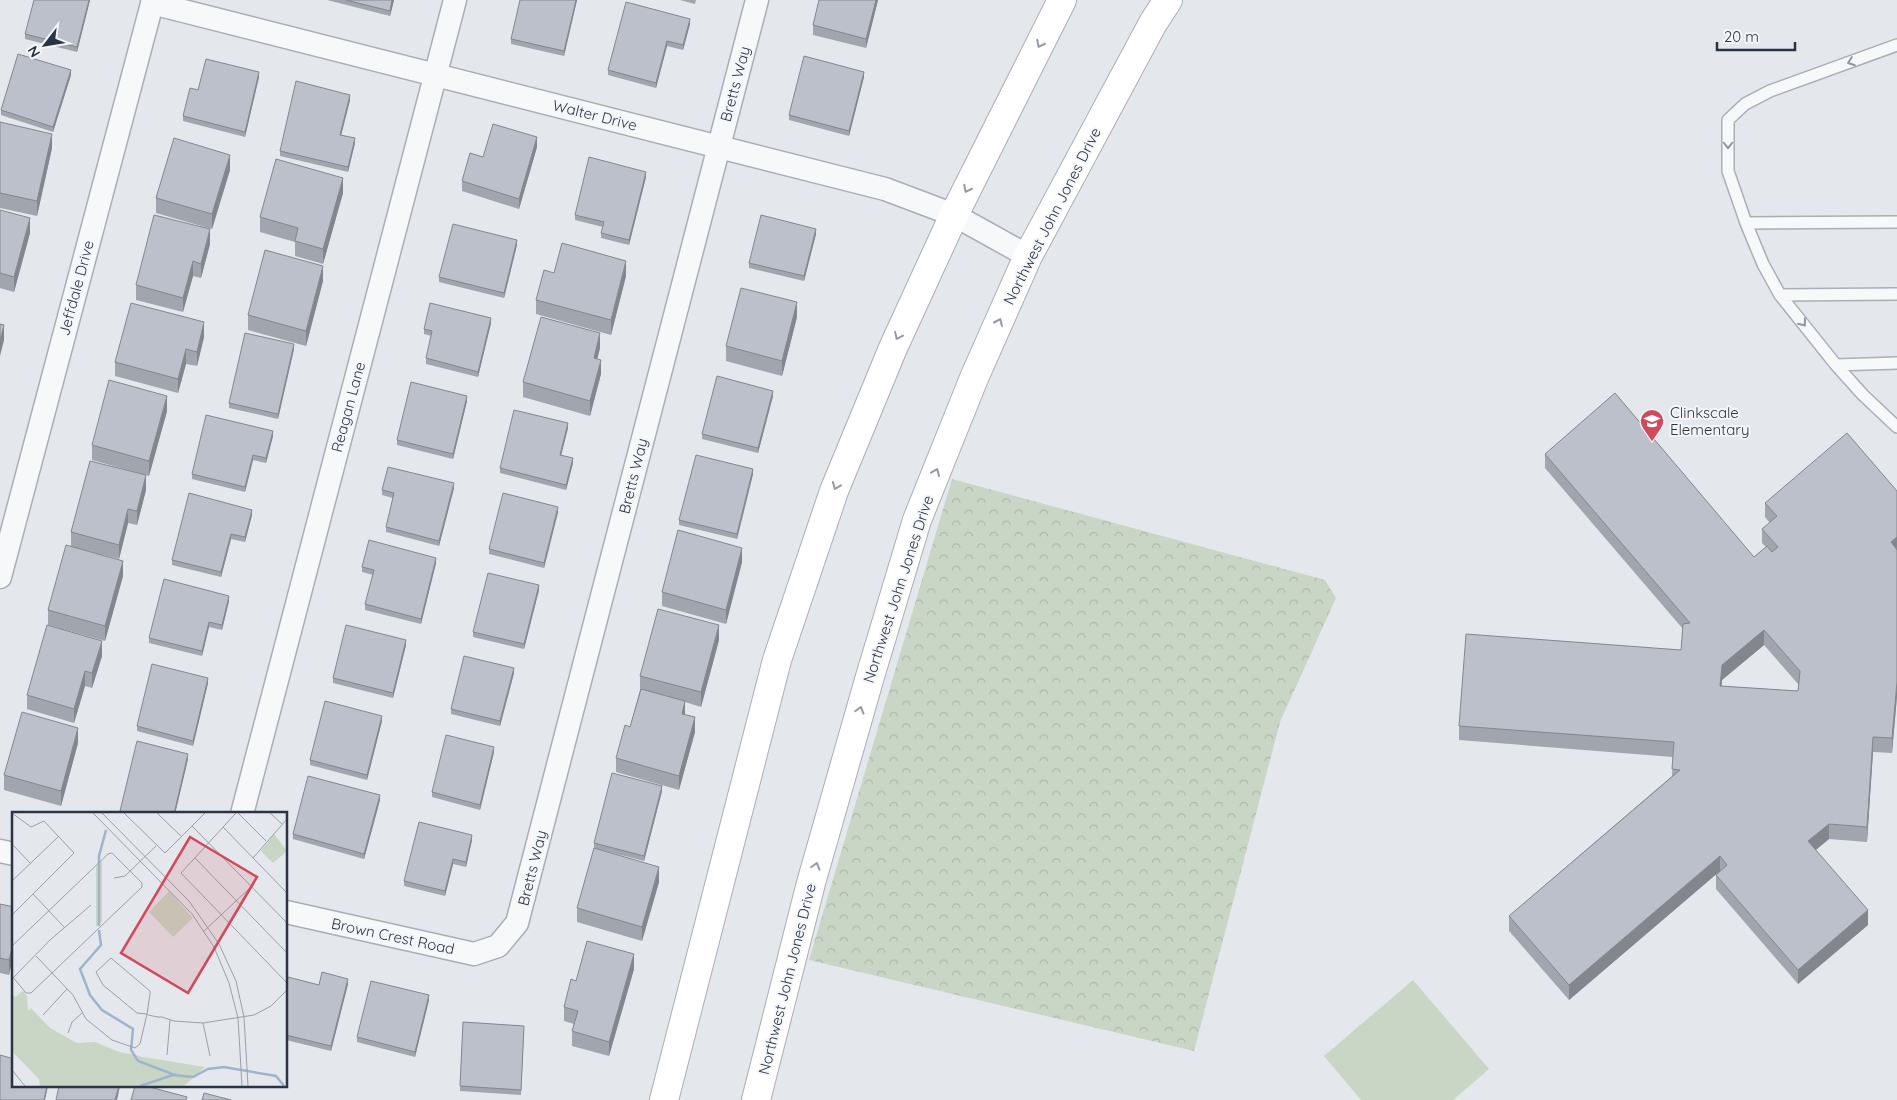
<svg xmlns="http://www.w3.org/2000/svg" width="1897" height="1100" viewBox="0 0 1897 1100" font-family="Quicksand,sans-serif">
<defs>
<pattern id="forest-crowns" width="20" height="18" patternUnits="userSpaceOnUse" patternTransform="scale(1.25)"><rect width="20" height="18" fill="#c9d6c5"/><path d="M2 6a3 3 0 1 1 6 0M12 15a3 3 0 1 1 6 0" fill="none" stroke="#adb8ab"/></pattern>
</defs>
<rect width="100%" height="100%" fill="#e4e7ec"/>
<!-- green -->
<path fill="#c9d6c5" d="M1413 980 1489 1069 1453 1100H1361L1324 1056Z"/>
<!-- forest -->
<path fill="url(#forest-crowns)" d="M952 479 1325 580 1336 598 1280 722 1194 1051 809 960Z"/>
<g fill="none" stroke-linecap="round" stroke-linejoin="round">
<!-- service casing -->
<g stroke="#a9aeb7" stroke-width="14">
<path id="service" d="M1897 45 1770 91 1745 104 1728 120V171L1746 223 1763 264 1780 295 1836 365 1863 395 1897 427
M1746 223 1897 222
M1780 295 1897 294
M1836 365 1897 363"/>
</g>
<!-- minor casing -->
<g stroke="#a9aeb7" stroke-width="25">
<path id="minor" d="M152 3 885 189 954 215 1028 256
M0 577 153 0
M242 814 455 0
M0 851 14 854
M286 912 474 954 498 946 517 923 757 0"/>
</g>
<!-- secondary casing -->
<g stroke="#a9aeb7" stroke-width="30">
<path id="secondary" d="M664 1100 777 660 834 491 893 348 954 215 1062 0
M756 1100 811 883 869 680 917 520 974 378 1028 256 1153 23 1168 0"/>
</g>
<!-- service -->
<use href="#service" stroke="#f7f8fa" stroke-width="11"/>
<!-- minor -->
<use href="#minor" stroke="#f7f8fa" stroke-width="22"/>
<!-- secondary -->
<use href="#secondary" stroke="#fff" stroke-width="28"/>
</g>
<!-- wall -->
<path fill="#a1a5ae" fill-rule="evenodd" d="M90 0 77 52 25 39V34Z
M327 0H394L390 16Z
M577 0 564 56 511 44V39Z
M680 0H696L695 4Z
M819 0H878L866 48 813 35V25Z
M690 24 683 50 667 46 656 88 608 75V70Z
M71 75 53 132 1 115V110Z
M259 77 245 137 183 121V116L198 90Z
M864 77 849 136 789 120V115Z
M350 100 341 135 355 143 348 172 280 156V151Z
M0 122 52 148 37 216 0 208Z
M537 147 519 209 462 191V181L483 157Z
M230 170 212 229 156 213V198Z
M646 177 629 245 601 238V233L603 227 575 220V215Z
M343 193 323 264 295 256V242L260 232V217Z
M0 210 30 233 14 292 0 288Z
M816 234 804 281 749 268V263Z
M210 244 201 278 193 276 183 312 136 300V285Z
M517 245 504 298 439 282V277Z
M554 273 626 276 611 335 536 314V300Z
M323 281 306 346 248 330V315Z
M797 317 782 376 726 361V346Z
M491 323 478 377 426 364V358L431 336 424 334V329Z
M204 337 197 366 186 364 178 393 115 376V362Z
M600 348 597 359 601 374 590 416 523 397V382Z
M294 349 278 419 229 408V403Z
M773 396 758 453 702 439V434Z
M467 401 453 459 397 445V440Z
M167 411 149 476 92 460V445Z
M568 428 561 455 573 463 566 490 500 473V468Z
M273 436 266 463 253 460 245 492 192 479V474Z
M1545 454 1754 557 1766 547 1762 543V529L1770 523 1765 517V503L1897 491V696L1892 753 1873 752 1867 842 1829 839 1816 850 1868 925 1798 984 1716 889V875L1720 871 1569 1000 1509 931V916L1672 776 1673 757 1459 740V726L1681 650 1683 629 1545 468ZM1764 645 1798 684V691L1722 686V680Z
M753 474 737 539 679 525V520Z
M454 488 439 546 386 532V527L393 498 382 495V490Z
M146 490 137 525 128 523 119 559 87 551 123 576 105 641 48 625V610L71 546V532Z
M558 512 544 568 489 554V549Z
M252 515 245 542 231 539 221 577 172 565V560Z
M742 562 726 624 662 606V592Z
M436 563 421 624 365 610V604L373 575 362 572V567Z
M539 590 524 649 473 637V632Z
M229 601 222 630 209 627 202 656 149 643V638Z
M719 640 701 707 685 702V714L695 732 679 790 616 772V758L630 727 640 690V676Z
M406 645 393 698 333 683V678Z
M102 656 92 688 85 686 74 723 27 709V695Z
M514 673 500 726 451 714V709Z
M208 683 193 746 137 731V726Z
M382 721 367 780 310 765V760Z
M78 743 61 806 4 790V775Z
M494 752 480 810 432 797V792Z
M188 759 175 814H120V811Z
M662 791 644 861 594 848V843Z
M380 800 364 859 293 839V834Z
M472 840 466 867 453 864 445 896 404 886V881Z
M659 882 642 941 577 922V908Z
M0 904 14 907 9 975 0 973Z
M634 969 609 1056 572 1046V1031L574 1024 564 1021V1007L576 981Z
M286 984 319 985 348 984 331 1051 286 1040Z
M429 1000 415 1057 357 1042V1037Z
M463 1022 524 1031 521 1095 460 1091Z"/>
<!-- shaded-wall -->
<path fill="#83868d" d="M89 0H90L77 52V47Z
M392 0H394L390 16V11Z
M576 0H577L564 56V51Z
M876 0H878L866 48V39Z
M690 19V24L683 50V45Z
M667 41V46L656 88V83Z
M71 70V75L53 132V127Z
M259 72V77L245 137V132Z
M864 72V77L849 136V131Z
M350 95V100L340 140V135Z
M52 134V148L37 216V201Z
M537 137V147L519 209V199Z
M355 138V143L348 172V167Z
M230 155V170L212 229V214Z
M646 172V177L629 245V240Z
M343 178V193L323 264V249Z
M30 218V233L14 292V277Z
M210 229V244L201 278V264Z
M816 229V234L804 281V276Z
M517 240V245L504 298V293Z
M193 261V276L183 312V298Z
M626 261V276L611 335V320Z
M323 266V281L306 346V331Z
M797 302V317L782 376V361Z
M491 318V323L478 377V372Z
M204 322V337L197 366V352Z
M4 325V340L0 356V341Z
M600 333V348L594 372V358Z
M294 344V349L278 419V414Z
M186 349V364L178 393V379Z
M601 360V374L590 416V401Z
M773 391V396L758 453V448Z
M167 396V411L149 476V461Z
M467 396V401L453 459V454Z
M568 423V428L560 460V455Z
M273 431V436L266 463V458Z
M253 455V460L245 492V487Z
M573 458V463L566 490V485Z
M753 469V474L737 539V534Z
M146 475V490L137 525V511Z
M454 483V488L439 546V541Z
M558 507V512L544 568V563Z
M128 509V523L119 559V545Z
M252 510V515L245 542V537Z
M231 534V539L221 577V572Z
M1897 537V551L1891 542Z
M742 548V562L726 624V610Z
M436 558V563L421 624V619Z
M123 561V576L105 641V626Z
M539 585V590L524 649V644Z
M229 596V601L222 630V625Z
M209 622V627L202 656V651Z
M719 625V640L701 707V692Z
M1764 630V645L1722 680 1720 700V686L1722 665Z
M406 640V645L393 698V693Z
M102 641V656L92 688V673Z
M514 668V673L500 726V721Z
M85 671V686L74 723V709Z
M208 678V683L193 746V741Z
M1897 682V696L1892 753V738Z
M685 701V716L682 714Z
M382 716V721L367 780V775Z
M695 717V732L679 790V776Z
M78 728V743L61 806V791Z
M1873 737V752L1867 842V827Z
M494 747V752L480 810V805Z
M188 754V759L175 814H174Z
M662 786V791L644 861V856Z
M380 795V800L364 859V854Z
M1829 824V839L1808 856V841Z
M472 835V840L466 867V862Z
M1720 856V871L1569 1000V985Z
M453 859V864L445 896V891Z
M659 867V882L642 941V927Z
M1868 910V925L1798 984V970Z
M14 940V954L9 975V960Z
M634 954V969L609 1056V1042Z
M348 979V984L331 1051V1046Z
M429 995V1000L415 1057V1052Z
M47 1086H48L45 1100H44Z
M119 1086H120L117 1100H115Z"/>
<!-- building -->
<path fill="#bbc0ca" stroke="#83868d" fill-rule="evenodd" d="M34 0H89L77 47 25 34Z
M346 0H392L390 11Z
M520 0H576L564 51 511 39Z
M819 0H876L866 39 813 25Z
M626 2 690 19 683 45 667 41 656 83 608 70Z
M18 54 71 70 53 127 1 110Z
M804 56 864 72 849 131 789 115Z
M206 59 259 72 245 132 183 116 190 88 198 90Z
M296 81 350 95 340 135 355 138 348 167 280 151Z
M0 122 52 134 37 201 0 193Z
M493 124 537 137 519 199 462 181 470 153 483 157Z
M174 138 230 155 212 214 156 198Z
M589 157 646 172 629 240 601 233 604 222 575 215Z
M276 159 343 178 323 249 295 241 298 228 260 217Z
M0 210 30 218 14 277 0 273Z
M154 215 210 229 201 264 193 261 183 298 136 285Z
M761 215 816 229 804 276 749 263Z
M453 224 517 240 504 293 439 277Z
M562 243 626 261 611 320 536 300 544 270 554 273Z
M265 250 323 266 306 331 248 315Z
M741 288 797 302 782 361 726 346Z
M131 303 204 322 197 352 186 349 178 379 115 362Z
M430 303 491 318 478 372 426 358 432 331 424 329Z
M541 317 600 333 594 358 601 360 590 401 523 382Z
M0 324 4 325 0 341Z
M245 333 294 344 278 414 229 403Z
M717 376 773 391 758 448 702 434Z
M109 380 167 396 149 461 92 445Z
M411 382 467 396 453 454 397 440Z
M1615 393 1754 557 1767 546 1772 552 1778 547 1762 529 1777 516 1765 503 1847 433 1897 491V537L1891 542 1897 550V682L1892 738 1873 737 1867 827 1829 824 1808 841 1868 910 1798 970 1716 875 1727 865 1720 856 1569 985 1509 916 1680 770 1672 769 1674 742 1459 726 1466 634 1681 650 1683 624 1690 623 1545 454ZM1764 630 1800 671 1798 691 1720 686 1722 665Z
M514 410 568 423 560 455 573 458 566 485 500 468Z
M206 415 273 431 266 458 253 455 245 487 192 474Z
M696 455 753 469 737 534 679 520Z
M90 461 146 475 137 511 128 509 119 545 71 532Z
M388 467 454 483 439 541 386 527 394 493 382 490Z
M189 493 252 510 245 537 231 534 221 572 172 560Z
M503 493 558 507 544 563 489 549Z
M678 530 742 548 726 610 662 592Z
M369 540 436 558 421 619 365 604 374 570 362 567Z
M66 545 123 561 105 626 48 610Z
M488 573 539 585 524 644 473 632Z
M164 579 229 596 222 625 209 622 202 651 149 638Z
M658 609 719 625 701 692 640 676Z
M47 625 102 641 92 673 85 671 74 709 27 695Z
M346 625 406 640 393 693 333 678Z
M464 656 514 668 500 721 451 709Z
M152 664 208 678 193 741 137 726Z
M641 689 685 701 682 714 695 717 679 776 616 758 625 725 630 727Z
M325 701 382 716 367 775 310 760Z
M22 712 78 728 61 791 4 775Z
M446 735 494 747 480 805 432 792Z
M137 741 188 754 174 814H131L120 811Z
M612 773 662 786 644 856 594 843Z
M308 776 380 795 364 854 293 834Z
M419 822 472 835 466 862 453 859 445 891 404 881Z
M594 848 659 867 642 927 577 908Z
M0 904 14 907V940L9 960 0 958Z
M587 941 634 954 609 1042 572 1031 578 1011 564 1007 571 979 576 981Z
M322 972 348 979 331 1046 286 1035V984L288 977 319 985Z
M371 981 429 995 415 1052 357 1037Z
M463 1022 524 1026 521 1090 460 1086Z
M0 1055 14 1059V1086H47L44 1100H0Z
M59 1086H119L115 1100H56Z
M135 1086H146L187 1097 186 1100H131Z
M204 1093 231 1100H202Z"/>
<!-- one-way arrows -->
<defs><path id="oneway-chevron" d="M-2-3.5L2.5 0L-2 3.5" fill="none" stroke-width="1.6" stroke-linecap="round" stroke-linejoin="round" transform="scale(1.25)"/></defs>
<g stroke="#959aa2">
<use href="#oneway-chevron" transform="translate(1040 44) rotate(117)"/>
<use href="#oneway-chevron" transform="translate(967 189) rotate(117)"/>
<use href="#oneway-chevron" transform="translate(999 322) rotate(-66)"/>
<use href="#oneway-chevron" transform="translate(898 336) rotate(115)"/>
<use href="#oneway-chevron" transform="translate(936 472) rotate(-68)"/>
<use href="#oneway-chevron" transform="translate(836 486) rotate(112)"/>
<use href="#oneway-chevron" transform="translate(860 710) rotate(-74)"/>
<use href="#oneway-chevron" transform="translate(816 866) rotate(-74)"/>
</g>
<g stroke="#9196a0">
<use href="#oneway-chevron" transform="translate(1851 62) rotate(160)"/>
<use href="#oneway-chevron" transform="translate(1728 145) rotate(90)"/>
<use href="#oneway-chevron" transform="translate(1803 323) rotate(52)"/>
</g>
<!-- icons -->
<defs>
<g id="school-pin" transform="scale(1.25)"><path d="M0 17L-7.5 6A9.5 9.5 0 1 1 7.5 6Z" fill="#d1495b" stroke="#f4f6f9"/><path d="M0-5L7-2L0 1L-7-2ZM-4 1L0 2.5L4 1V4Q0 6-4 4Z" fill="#fff"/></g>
</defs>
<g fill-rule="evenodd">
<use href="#school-pin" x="1652" y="421"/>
</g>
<g text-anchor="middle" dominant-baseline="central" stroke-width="4" stroke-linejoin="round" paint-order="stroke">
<!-- street labels -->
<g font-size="15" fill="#2b3445" stroke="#f4f6f9">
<text transform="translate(735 84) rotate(-75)">Bretts Way</text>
<text transform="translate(595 115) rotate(14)">Walter Drive</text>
<text transform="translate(1052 216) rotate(-63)">Northwest John Jones Drive</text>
<text transform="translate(76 288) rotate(-75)">Jeffdale Drive</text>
<text transform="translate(348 407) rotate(-75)">Reagan Lane</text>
<text transform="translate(633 476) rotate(-76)">Bretts Way</text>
<text transform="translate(898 589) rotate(-72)">Northwest John Jones Drive</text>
<text transform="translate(532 868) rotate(-76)">Bretts Way</text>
<text transform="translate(393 936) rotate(12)">Brown Crest Road</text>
<text transform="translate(787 979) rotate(-76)">Northwest John Jones Drive</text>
</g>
<!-- poi labels -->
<g font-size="15" fill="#2b3445" stroke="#f4f6f9" text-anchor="start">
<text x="1670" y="412">Clinkscale<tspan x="1670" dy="17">Elementary</tspan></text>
</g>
</g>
<!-- overview -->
<g transform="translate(12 812)">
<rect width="275" height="275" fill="#e4e7ec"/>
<path d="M262 22 275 39 261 51 249 39ZM90 49V109L84 115V55ZM11 179 15 184 16 199 19 196 38 216 65 231 83 230 112 242 193 255 172 274H34L0 239V182L3 185Z" fill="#c9d6c5"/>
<path d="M157 79 181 106 161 125 137 100ZM0 182 6 193 55 234 83 230 98 238 128 244 132 258 155 261 159 258 176 267 169 274H28L27 267 0 239Z" fill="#c9d6c5"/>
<path fill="none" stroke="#9fb4cc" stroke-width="2.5" d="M87 114V44L94 18M87 118 89 133 68 157 78 183 90 198 121 217 119 238 126 249 163 263M128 274 161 263 181 265 196 257 212 255 264 264 272 274"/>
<path fill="none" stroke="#9a9fa9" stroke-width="1" d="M0 1 19 15 32 9 62 41 0 103M81 1 180 102 202 135 217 171 226 206 230 274M90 1 177 89 207 132 224 169 232 205 236 274M112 1 153 41 193 1M145 1 170 25M224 1 169 61 275 171M226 1 254 29M258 1 270 12M180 14 275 111M211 15 275 81M0 32 18 51M183 46 275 141M241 46 275 7M102 66 113 64 144 34M0 69 47 24M21 82 53 116M192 119 240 74M0 134 96 42 100 41 130 71V75L19 181H14L0 164M24 144 61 183 74 207 100 228 123 236 128 232 135 202 138 182V179L99 146 84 160 91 173 125 201 135 202 136 203 146 205H150L162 209 191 211 242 203 259 194 275 178M1 166 38 128 79 93M31 203 55 177M191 211 198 244M56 221 60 210 70 201M155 243 158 208M0 258 13 274"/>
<path fill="#d1495b" fill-opacity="0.15" stroke="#d1495b" stroke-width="2.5" d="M178 25 245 65 176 181 109 141Z"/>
<rect width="275" height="275" fill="none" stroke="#2b3445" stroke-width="2.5"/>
</g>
<!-- north arrow -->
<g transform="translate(45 45) rotate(239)" stroke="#f4f6f9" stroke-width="4" paint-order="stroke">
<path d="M0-4L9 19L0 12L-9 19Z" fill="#2b3445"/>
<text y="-8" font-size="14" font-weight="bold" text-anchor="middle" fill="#2b3445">N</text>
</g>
<!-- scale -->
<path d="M1717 42v8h78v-8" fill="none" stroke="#2b3445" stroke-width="2.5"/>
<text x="1724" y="42" font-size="15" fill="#2b3445" stroke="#f4f6f9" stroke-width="4" paint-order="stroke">20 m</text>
</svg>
